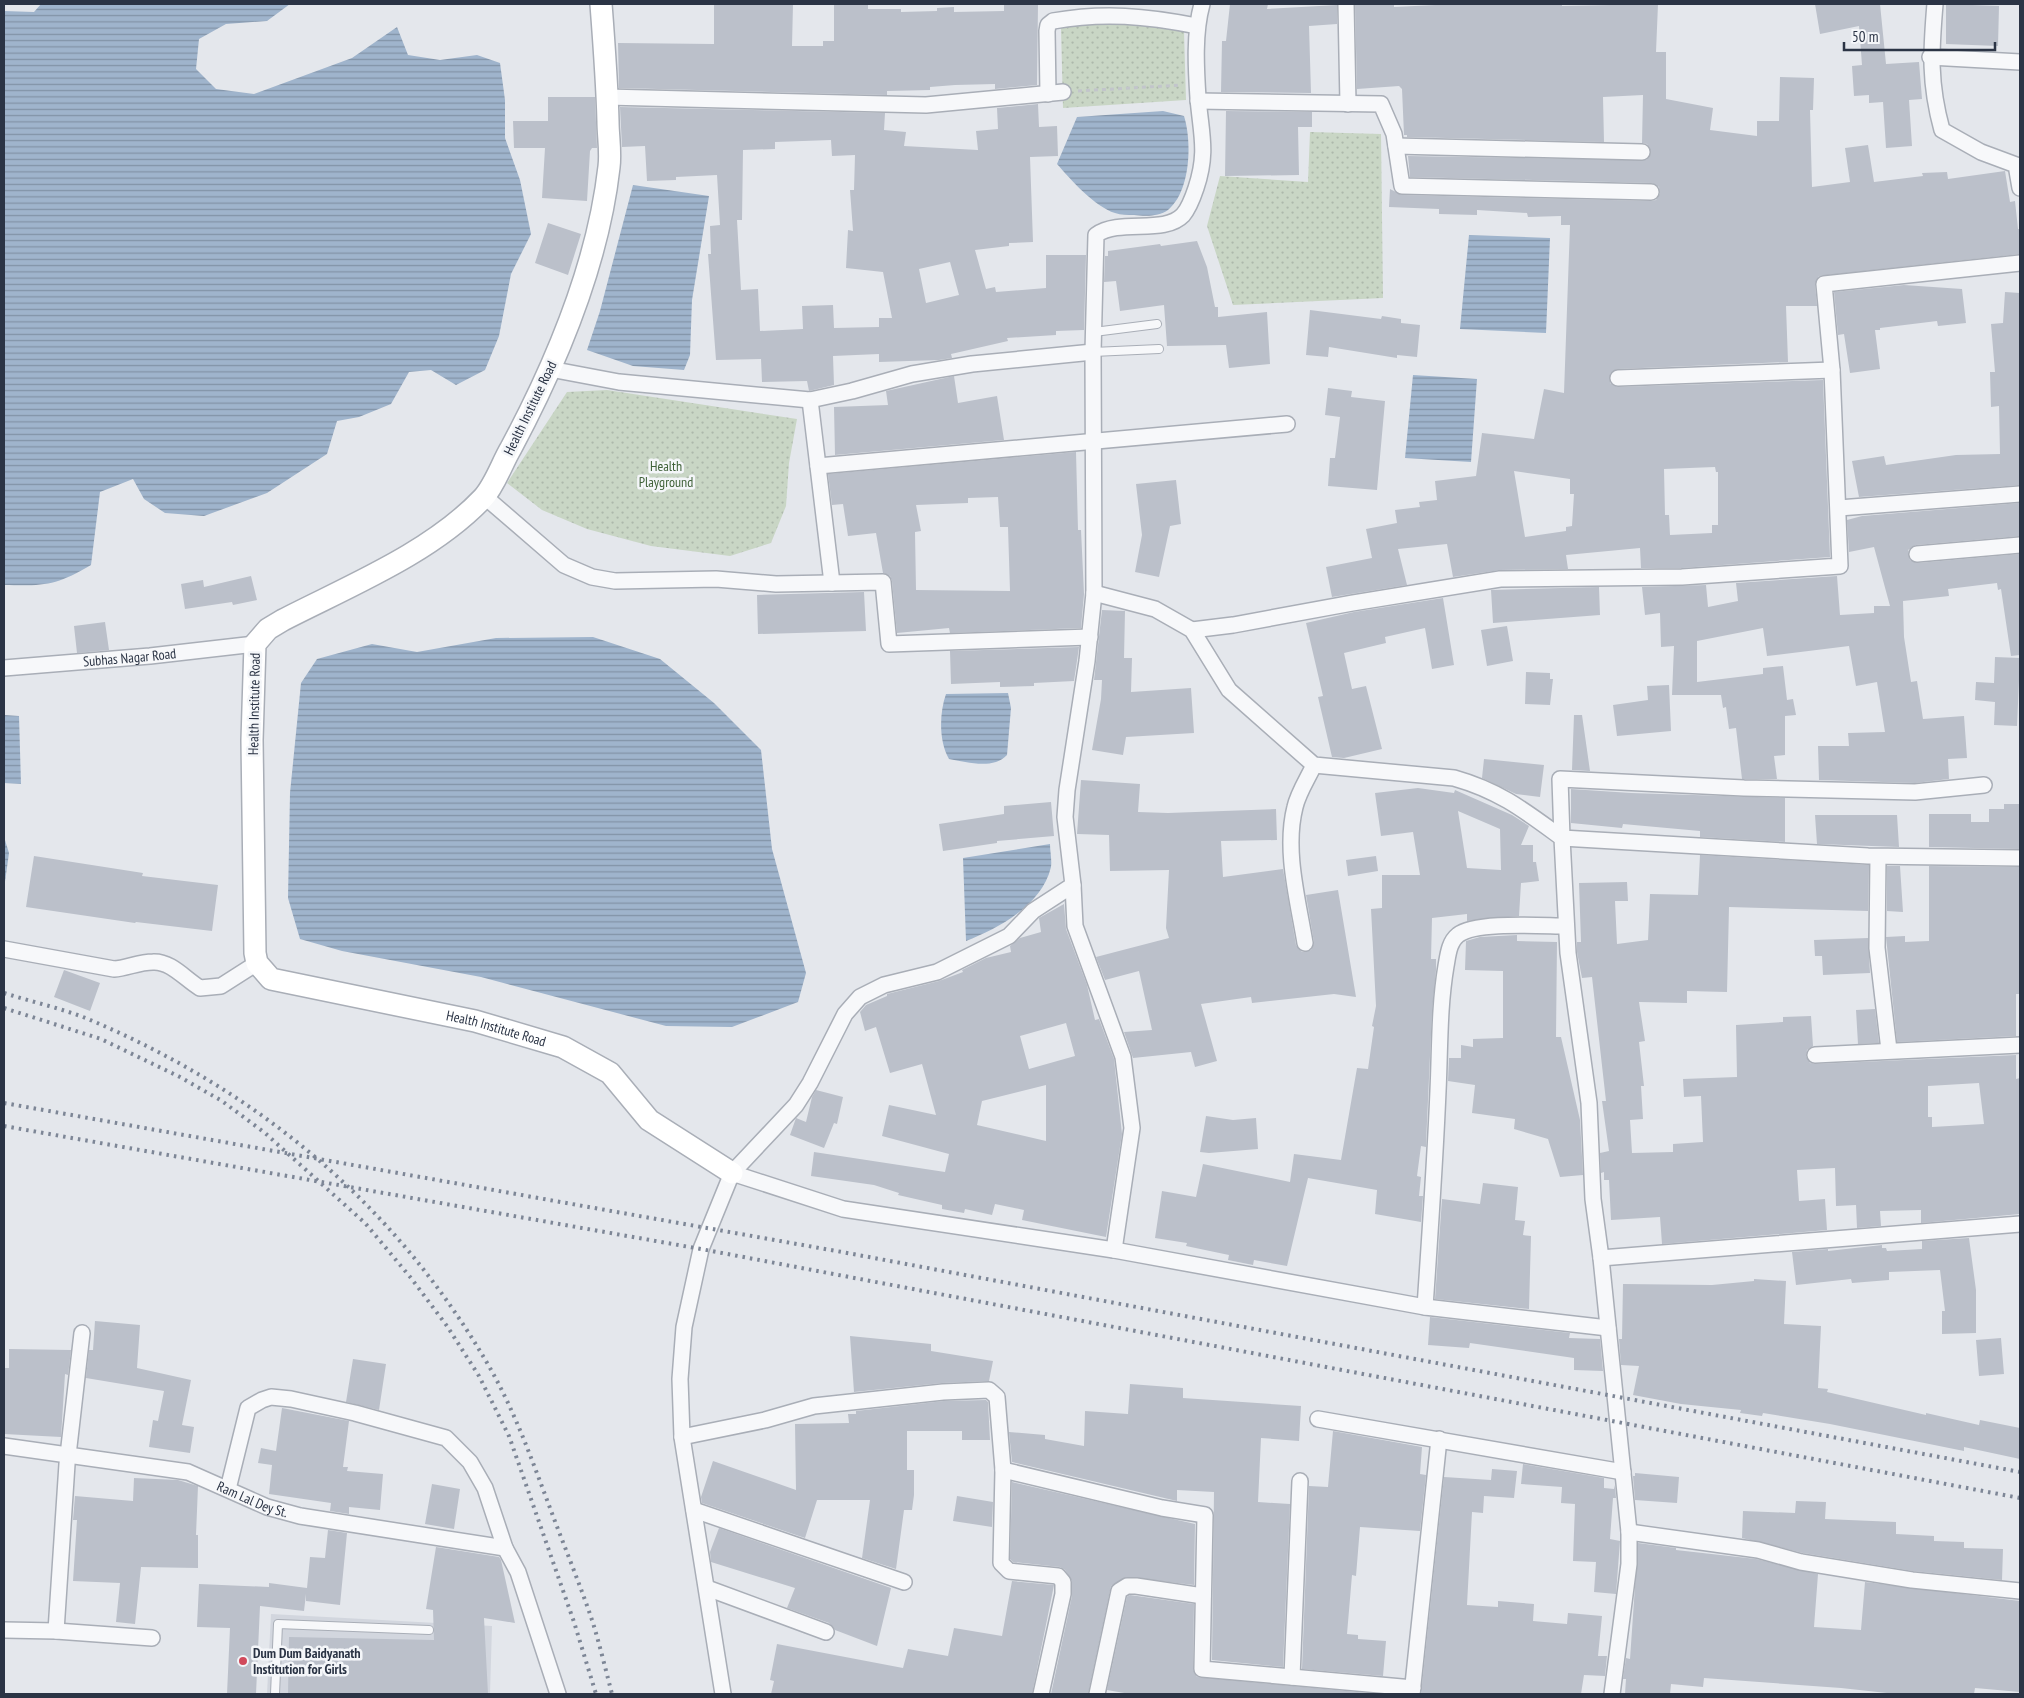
<svg xmlns="http://www.w3.org/2000/svg" width="2024" height="1698" viewBox="0 0 2024 1698" font-family="'PT Sans Narrow',sans-serif">
<defs>
<pattern id="green-dots" width="8" height="8" patternUnits="userSpaceOnUse" patternTransform="scale(1.25)"><rect width="8" height="8" fill="#c9d6c5"/><path d="M2 2h.1M6 6h.1" fill="none" stroke="#adb8ab" stroke-width="1.8" stroke-linecap="round"/></pattern>
<pattern id="water-rules" width="6" height="5" patternUnits="userSpaceOnUse" patternTransform="scale(1.25)"><rect width="6" height="5" fill="#9fb4cc"/><path d="M0 2.5h6" fill="none" stroke="#8293a7"/></pattern>
</defs>
<rect width="100%" height="100%" fill="#e4e7ec"/>
<!-- built -->
<path fill="#d2d6de" d="M271 1614 492 1626 490 1694H267Z"/>
<!-- green -->
<path fill="url(#green-dots)" d="M1106 22 1149 24 1184 31 1186 100 1063 108 1061 28Z
M1310 132 1381 134 1383 298 1233 305 1207 226 1220 176 1308 182Z
M607 390 797 419 789 463 786 506 771 543 730 556 651 546 587 529 542 510 507 483 567 392Z"/>
<!-- water -->
<path fill="url(#water-rules)" d="M41 4H290L267 21 226 24 199 39 196 69 216 89 254 94 352 58 397 27 408 55 440 60 477 55 500 63 505 100V138L520 180 531 234 511 274 499 336 485 370 456 385 431 370 409 372 391 404 359 417 337 421 327 454 267 493 204 516 165 513 144 499 133 479 100 492 91 565C56 586 43 586 4 585V11L34 12Z
M1163 111 1184 116C1192 141 1191 191 1168 210 1159 217 1144 216 1134 215 1128 215 1121 215 1115 213 1095 207 1071 180 1057 164L1077 117Z
M633 185 709 196 692 300 690 355 684 370 633 366 587 350 600 311Z
M1469 235 1550 238 1546 333 1460 329Z
M1413 375 1477 379 1471 462 1405 458Z
M593 637 660 659 714 703 761 750 772 849 806 973 798 1002 732 1027 666 1026 481 977 342 951 300 939 288 898 290 793 301 683 317 659 372 644 417 652 496 638Z
M1008 693 1011 708 1007 755C993 770 967 762 949 759 939 742 939 714 946 694Z
M4 715 19 716 21 784 4 783Z
M4 837 9 853 4 889Z
M1050 844C1050 851 1052 860 1051 867 1042 905 999 928 966 941L963 858Z"/>
<!-- building -->
<path fill="#bbc0ca" fill-rule="evenodd" d="M714 4H793L792 46H823V41H834V4H868V9H901V12L937 11V8L954 7V12L1004 11V4H1038L1037 85 995 89V84L955 85 930 87V90L887 91V95L619 88 618 43 714 44Z
M1230 4H1268L1267 9 1337 5V24L1309 26 1311 93 1221 92 1222 41H1226Z
M1355 4H1394V7L1456 4H1562V6L1658 4 1656 52H1666V99L1713 108 1710 130 1757 136V121H1779L1780 77 1814 78 1813 110H1810L1812 187 1850 182 1845 148 1868 145 1874 182 1923 176 1922 173 1947 172 1948 179 2005 171 2010 202 2015 201 2018 229H2020V254L1819 276 1815 284 1817 306H1786L1788 362 1618 369 1610 374V383L1618 387 1823 380 1830 557 1682 568H1641L1640 548 1566 555 1568 569 1500 570 1453 577 1447 544 1398 549 1407 585 1332 597 1326 567 1372 558 1366 529 1397 523 1395 510 1420 507 1419 502 1437 500 1435 481 1476 476 1482 433 1534 439 1544 389 1564 393 1570 225H1561V216L1528 217 1527 213 1477 210V215L1439 214V209L1389 207 1390 189 1402 195 1651 201 1656 200 1660 193 1659 187 1651 183 1410 177 1408 156 1646 160 1651 152 1647 144 1642 143 1643 95 1603 97 1604 142 1407 137V135H1404L1402 89 1399 86 1357 89ZM1715 467 1716 472H1718V525H1712V533L1670 535 1669 515H1665L1664 469ZM1514 471 1570 479V494H1574L1572 526 1566 527V531L1525 537Z
M1815 4H1880L1886 64 1919 62 1922 99 1909 100 1912 146 1886 148 1883 102 1869 103V95L1854 96 1852 66 1862 65 1859 26 1820 34Z
M1946 4 1999 6 1998 46 1946 44Z
M548 97H595L597 148H592L590 151 587 201 542 198 545 148H514L513 121H548Z
M1038 104 1039 127 1057 126 1058 156 1030 157 1033 242 1009 243V246L975 250 986 289 995 287 996 292 1046 288V255H1086L1084 330 1056 331V335L1007 338 1008 341 951 354 952 358 939 360 879 362V354L833 356 834 385 809 391 807 381 762 382 761 359 716 360 708 254H711L710 226 720 225 717 175 676 177V180L647 181 645 146 622 147 620 107 885 113 884 130 906 132 904 146 978 150 976 131 998 129 997 108ZM831 140 832 156 855 155 854 190H850L853 231 848 230 846 268 883 272 892 318H879V327L834 328 833 305 802 306 803 329 760 331 758 289 741 290 737 220H742L743 150 775 149V142ZM950 262 959 295 926 303 919 269Z
M1226 111 1312 112V127H1298L1299 175 1225 176Z
M548 223 581 234 568 275 535 263Z
M1197 241 1207 267 1215 307H1218V317L1267 312 1270 364 1229 368 1226 345 1167 346 1164 305 1120 311 1116 281 1104 282 1105 256H1108V251L1160 244 1161 246Z
M1904 285 1962 289 1966 323 1938 326 1937 321 1880 328V330H1875L1880 369 1850 373 1844 334 1838 335 1834 292Z
M2005 292 2020 293V485L1859 497 1852 461 1884 456 1886 465 1956 455 2000 454 1999 406 1991 407 1990 372H1995L1991 324 2003 323Z
M1310 310 1381 319 1382 316 1401 319V323L1420 325 1417 357 1397 355V358L1329 347 1328 357 1306 355Z
M954 376 958 403 997 396 1004 440 835 455 834 407 888 405 886 391Z
M1328 388 1352 391 1351 397 1385 401 1377 490 1328 486 1330 458H1335L1340 417 1325 415Z
M1076 452 1078 530H1081L1084 594 1081 628 950 633 949 628 897 633 892 581 890 576 883 573 876 533 848 536 843 504 832 505 828 474ZM998 497 1000 527H1008L1010 591 916 590 915 532 921 531 916 505 968 503V498Z
M1176 480 1181 524 1170 526 1159 577 1135 572 1142 535 1136 484Z
M2020 503V536L1916 545 1908 550 1910 560 1918 563 2020 554V655L2011 656 2001 589 1998 590 1997 583 1948 589 1949 596 1903 601 1904 637 1911 682 1917 681 1923 719 1964 716 1967 758 1948 759 1949 779 1915 783 1819 780 1818 746H1849L1848 733 1885 732 1877 682 1856 686 1849 646 1767 656 1763 628 1697 641V682L1763 674V668L1783 666 1787 700 1793 699 1796 715 1785 716V755L1774 756 1777 779H1742L1736 728 1729 729 1726 707 1723 708 1721 695H1672L1674 646 1661 647 1660 613 1645 615 1642 587 1706 585 1708 607 1738 601 1736 583 1837 576 1840 615 1874 613V606H1890L1874 547 1849 552 1847 520 1862 516Z
M251 576 257 600 233 605 232 602 185 609 181 584 203 580 204 587Z
M1599 587 1600 615 1493 623 1491 590Z
M864 592 866 631 758 634 757 595Z
M1443 598 1454 665 1432 669 1425 628 1385 637 1386 643 1344 653 1352 689 1366 686 1382 749 1344 758 1332 757 1318 697 1323 696 1306 623 1354 612Z
M1102 610 1125 611 1124 658H1132L1131 692 1191 688 1194 733 1126 737 1123 755 1092 750 1101 699 1102 680H1094Z
M105 622 109 650 77 653 74 626Z
M1507 626 1513 661 1487 666 1481 630Z
M1079 647 1074 681 1034 683V686L1000 687V682L951 684 950 651Z
M1995 657 2020 658 2017 726 1994 725 1995 702 1975 700 1976 682 1994 683Z
M1526 672 1550 673V679H1553L1550 705 1525 704Z
M1669 685 1671 731 1617 736 1613 705 1648 700 1647 686Z
M1574 715H1582L1590 771 1572 770Z
M1484 759 1544 765 1540 797 1516 794 1482 778Z
M1081 780 1140 784 1138 812 1168 813 1276 809 1277 840 1221 841 1223 877 1283 869 1296 945 1302 952 1311 950 1314 942 1306 895 1338 890 1356 997 1334 994 1252 1003 1251 997 1201 1004 1217 1061 1195 1067 1191 1052 1133 1058 1124 1032 1152 1030 1139 971 1105 980 1096 957 1169 938 1166 928 1169 870 1110 871 1109 835 1077 834Z
M1418 788 1454 793 1455 790 1512 815 1529 826 1521 845H1533V862H1536L1539 881 1521 883 1519 916 1467 921V914L1432 918 1431 959H1436V970L1432 1012 1426 1144V1147L1421 1146 1417 1176 1421 1177 1419 1196H1423L1421 1222 1375 1214 1377 1190 1308 1178 1287 1266 1254 1260 1253 1265 1228 1260 1229 1255 1186 1246 1187 1243 1155 1238 1162 1191 1196 1197 1203 1164 1290 1182 1294 1154 1341 1160 1357 1068 1368 1069 1374 1027 1372 1026 1376 1006 1371 909 1382 908V875H1420L1413 832 1381 836 1375 793ZM1458 811 1500 829 1501 870 1467 868Z
M1571 789 1631 793 1785 798V842L1700 837V831L1623 824 1622 828 1571 823Z
M1051 802 1054 836 997 841V843L943 851 939 824 1004 814V806Z
M2004 804H2020V849L1929 847V814H1971V822H1989V809H2004Z
M1815 815H1897L1899 847 1817 844Z
M1700 855 1869 865 1868 911 1729 907 1727 992 1687 991V1003L1639 1002 1645 1041 1639 1042 1644 1086H1641L1643 1119 1630 1120 1632 1153 1673 1152V1144L1703 1142 1701 1096 1684 1097 1683 1079 1737 1077 1736 1025 1783 1022V1017L1811 1016 1813 1046 1807 1050 1806 1056 1810 1063 1815 1064 2016 1055V1079L2020 1078V1214L1921 1223V1210L1880 1211 1881 1226 1857 1228 1856 1205 1836 1206 1835 1168 1797 1170 1799 1201 1825 1199 1827 1230 1662 1244 1660 1217 1611 1220 1609 1180H1604V1172L1601 1173 1600 1153 1609 1151 1602 1101H1606L1592 977 1582 978 1577 952V942H1581L1579 883 1627 882 1628 901H1615L1617 944 1648 940 1650 894 1698 895ZM1979 1083 1984 1124 1932 1127V1117H1928V1086Z
M34 856 143 873 142 876 218 885 212 931 136 922 135 923 26 907Z
M1376 856 1378 871 1348 876 1346 860Z
M1887 866H1900L1903 912 1887 911Z
M1929 866 2020 867V994H2016V1036L1897 1042 1886 937 1905 936V942L1929 941Z
M1064 904 1066 929 1087 985 1095 1020 1099 1019 1114 1059 1122 1134 1106 1237 1022 1220 1024 1210 995 1204 992 1215 965 1209 964 1213 942 1209V1205L898 1195 899 1193 874 1185 811 1176 814 1152 945 1172 949 1154 882 1136 889 1105 936 1115 922 1064 890 1073 876 1027 865 1031 860 1012 866 1005 887 996V994L939 981 963 972 962 970 986 958 1011 952 1010 946 1020 938 1041 932 1039 918ZM1066 1023 1075 1056 1029 1069 1020 1036ZM1046 1085V1141L977 1125 982 1101Z
M1517 935V941L1557 942 1556 1037H1561L1580 1120 1583 1175 1560 1177 1548 1139 1514 1129 1515 1119 1472 1113 1475 1085 1448 1081 1449 1058H1461V1045L1473 1047V1039L1503 1038V971L1465 970 1466 941 1480 937Z
M1868 938 1870 973 1823 975 1822 956H1815L1814 940Z
M64 970 100 983 90 1011 54 997Z
M1875 1009 1879 1043 1858 1044 1856 1010Z
M816 1090 843 1097 837 1124 834 1123 824 1148 790 1135 796 1118 806 1122 812 1097Z
M1206 1116 1233 1120 1256 1118 1258 1149 1209 1153 1200 1152Z
M1483 1183 1518 1187 1515 1220 1525 1221 1523 1235 1531 1236 1529 1309 1435 1299 1442 1199 1480 1204Z
M1969 1238 1976 1290V1333L1942 1334V1311H1945L1940 1270 1889 1272V1280L1852 1283 1851 1279 1796 1285 1792 1252 1828 1249V1251L1882 1245V1248H1886L1887 1251 1922 1249V1241Z
M1754 1279 1786 1281 1784 1324 1821 1326 1818 1388 1828 1389 1827 1392 1926 1415V1413L1979 1425 1980 1420 2020 1428V1459L1964 1447V1451L1830 1424 1763 1413 1762 1416 1740 1413 1741 1410 1681 1404 1633 1395 1639 1366 1621 1365 1619 1339H1622L1623 1284 1712 1285 1754 1281Z
M1430 1317 1570 1333 1569 1338 1600 1339 1603 1371 1574 1370V1358L1470 1343 1469 1348 1428 1345Z
M95 1321 140 1325 137 1368 191 1380 182 1425 194 1427 190 1453 149 1447 153 1420 158 1421 164 1391 86 1378 89 1350H93Z
M850 1336 931 1344V1351L993 1361 989 1381 942 1383 854 1392Z
M2001 1338 2004 1374 1979 1376 1976 1340Z
M9 1349 71 1350 68 1375 65 1374 61 1437 4 1434V1368H9Z
M353 1359 386 1364 379 1410 346 1402Z
M1130 1384 1183 1388V1398L1301 1406 1299 1441 1261 1438 1258 1502 1290 1504 1283 1667 1212 1660 1214 1492 1177 1490V1501L1012 1462 1009 1432 1045 1435V1439L1084 1446 1085 1411 1128 1414Z
M986 1400 988 1402 990 1440H962V1431H907V1470H914V1495L912 1510H904L896 1569 862 1558 870 1500H817L805 1538 702 1503 701 1497 713 1461 796 1490 795 1424 849 1423 848 1414H856V1411L944 1401Z
M282 1408 349 1421 343 1467H348L347 1471 383 1474 380 1510 349 1507V1514L330 1511 331 1503 269 1494 272 1465 258 1463 261 1448 276 1451Z
M1333 1431 1422 1447 1420 1474 1426 1475 1420 1531 1360 1527 1356 1576 1352 1575 1347 1634 1358 1635V1639L1386 1641 1383 1676 1302 1669 1309 1486 1328 1487Z
M1523 1464 1604 1478V1488L1614 1489 1615 1485 1616 1498H1613L1610 1539 1620 1541 1616 1594 1594 1592 1596 1562 1573 1561 1575 1504 1561 1503 1562 1487 1521 1484Z
M1492 1469 1517 1471 1514 1498 1484 1496 1483 1513 1472 1512 1467 1605 1498 1607V1601L1534 1604 1533 1621 1567 1624 1568 1613 1602 1616 1598 1656H1607L1605 1676 1584 1675 1581 1694H1421L1444 1477 1491 1480Z
M1635 1473 1679 1477 1677 1503 1635 1500 1633 1476H1635Z
M134 1478 178 1480 198 1486 196 1535H198V1568L141 1567 135 1624 116 1622 120 1583 73 1581 77 1520H73L75 1496 133 1501Z
M1012 1482 1195 1524 1194 1585 1127 1577 1111 1586 1088 1694H1051L1072 1596V1581L1065 1570 1060 1567 1013 1562 1010 1559Z
M432 1484 460 1489 454 1529 425 1524Z
M957 1496 993 1502 992 1527 953 1521Z
M1796 1501 1826 1502 1825 1519 1896 1522V1534L1934 1536V1541L1964 1542V1548L2003 1549 2002 1580 1913 1571 1803 1553 1742 1538 1743 1511 1795 1513Z
M719 1528 891 1588 877 1646 835 1630 829 1623 787 1608 795 1588 711 1562 710 1552Z
M328 1530 347 1533 340 1605 306 1601V1594L304 1611 260 1606 256 1694H227L230 1628 197 1627 199 1584 269 1587V1583L307 1588 310 1557 325 1558Z
M1638 1543 1676 1548V1550L1756 1559 1818 1574 1814 1627 1861 1630 1865 1582 2020 1601V1692L1975 1688 1974 1694H1896L1841 1688 1704 1678 1703 1687 1671 1684 1670 1694H1625L1626 1679H1623L1626 1658 1630 1659Z
M436 1547 499 1557 501 1560 515 1623 484 1618 488 1694H288L289 1637 434 1640 433 1610 426 1609Z
M1012 1581 1054 1585 1032 1694H771L774 1681 770 1680 777 1644 903 1668 908 1649 948 1656 954 1628 1002 1636Z
M1130 1595 1194 1604 1193 1669 1197 1677 1378 1694H1130L1107 1690 1127 1597Z"/>
<g fill="none" stroke-linecap="round" stroke-linejoin="round">
<!-- lane casing -->
<g stroke="#a9aeb7" stroke-width="10">
<path id="lane" d="M1094 332 1157 324
M1093 352 1159 349
M275 1694 278 1624 429 1630"/>
</g>
<!-- street casing -->
<g stroke="#a9aeb7" stroke-width="18">
<g id="street">
<path d="M1346 4 1348 104"/>
<path d="M1935 4C1931 51 1929 83 1942 130L1981 152 2016 165 2020 188"/>
<path d="M1930 57 2020 62"/>
<path d="M1048 94 1047 31 1048 25 1053 21C1104 12 1146 16 1197 26"/>
<path d="M607 97 926 105 1063 92"/>
<path d="M1198 101 1381 104 1394 134 1402 186 1651 192"/>
<path d="M1396 146 1642 152"/>
<path d="M550 369 619 382 810 400 852 391 912 374 972 364 1093 352"/>
<path d="M1618 378 1832 370"/>
<path d="M810 400 832 583"/>
<path d="M818 466 1287 424"/>
<path d="M484 496 564 565 592 577 615 581 716 579 776 584 883 582 889 644 1090 637"/>
<path d="M1839 508 2020 494"/>
<path d="M1917 554 2020 545"/>
<path d="M1094 593 1155 609 1192 630 1229 690 1314 765 1454 778C1500 791 1525 811 1562 838L1568 953 1589 1103 1593 1199 1601 1258 2020 1224"/>
<path d="M1192 630 1233 625 1352 603 1500 579 1682 577 1840 566 1832 370 1824 284 2020 263"/>
<path id="s1" d="M4 668 150 656 255 644"/>
<path d="M1984 785 1915 792 1744 788 1560 779 1562 838 1868 856 2020 858"/>
<path d="M1878 857 1877 948 1889 1050"/>
<path d="M1073 885 1075 926 1123 1057 1132 1128 1114 1250"/>
<path d="M1305 943C1298 900 1284 850 1295 807 1298 793 1308 778 1314 765"/>
<path d="M4 949 114 969C127 968 139 962 153 962 171 961 185 979 200 988L221 986 257 963"/>
<path d="M1815 1055 2020 1045"/>
<path d="M732 1173 843 1209 1114 1250 1425 1307 1608 1328"/>
<path d="M1601 1258 1629 1532V1564L1612 1694"/>
<path d="M1425 1307C1430 1235 1435 1163 1438 1091 1440 1049 1439 1007 1446 966 1448 955 1449 942 1458 935 1475 921 1543 926 1566 926"/>
<path d="M1318 1419 1623 1472"/>
<path d="M682 1437 765 1420 814 1406 943 1392 989 1390 997 1397 1003 1470 1162 1508 1205 1515 1202 1669 1413 1688"/>
<path id="s2" d="M4 1446 188 1472 267 1507 300 1516 505 1548"/>
<path d="M1003 1470 1001 1563 1009 1571 1058 1576 1063 1582V1594L1041 1694"/>
<path d="M228 1489 248 1408 262 1400 271 1397 291 1399 355 1413 446 1438 470 1462 485 1488 505 1548 518 1572 558 1694"/>
<path d="M694 1510 904 1582"/>
<path d="M1629 1532 1758 1550 1801 1562 1912 1580 2020 1591"/>
<path d="M707 1588 826 1632"/>
<path d="M4 1630 56 1631 152 1638"/>
<path d="M56 1631 67 1464 82 1333"/>
<path d="M1292 1677 1300 1481"/>
<path d="M723 1694 682 1437 680 1379 684 1327 701 1249 732 1173 796 1105 810 1083 845 1014 860 997 884 985 937 972 1009 936 1033 911 1073 885 1065 817 1067 790 1087 661 1094 593 1093 352 1096 235C1120 218 1164 235 1183 215 1189 208 1193 197 1196 188 1208 152 1201 134 1198 98 1196 68 1194 33 1202 4"/>
<path d="M1097 1694 1119 1591 1127 1586H1136L1203 1596"/>
<path d="M1412 1694 1439 1439"/>
</g>
</g>
<!-- secondary casing -->
<g stroke="#a9aeb7" stroke-width="24">
<g id="secondary">
<path id="s3" d="M601 4C604 43 607 82 608 121 608 136 611 152 609 167 598 265 557 362 511 448 502 463 495 485 483 498 431 553 349 586 283 620L268 629 255 644 252 740 255 953 257 963 271 979 475 1021 563 1047 610 1073 649 1120 732 1173"/>
</g>
</g>
<!-- path -->
<path stroke="#c2c5cb" stroke-width="3" stroke-dasharray="4 4" stroke-linecap="butt" d="M1078 91 1182 85"/>
<!-- lane -->
<use href="#lane" stroke="#f7f8fa" stroke-width="8"/>
<!-- street -->
<use href="#street" stroke="#f7f8fa" stroke-width="15"/>
<!-- secondary -->
<use href="#secondary" stroke="#fff" stroke-width="21"/>
<!-- rail -->
<path stroke="#7d8696" stroke-width="4" stroke-dasharray="2.5 5" stroke-linecap="butt" d="M4 993C32 1002 61 1008 88 1019 259 1091 397 1206 490 1368 515 1412 532 1460 550 1508 564 1546 580 1584 593 1623 600 1646 606 1671 612 1694
M4 1008 101 1039 180 1077 222 1101 265 1133 365 1223 411 1278 447 1326 479 1376 509 1436 574 1622 596 1694
M4 1103 842 1252 2020 1472
M4 1126 701 1249 2020 1498"/>
</g>
<!-- markers -->
<circle fill="#d1495b" stroke="#f4f6f9" stroke-width="2" cx="243" cy="1661" r="5"/>
<g text-anchor="middle" dominant-baseline="central" stroke-width="5" stroke-linejoin="round" paint-order="stroke">
<!-- street labels -->
<g font-size="14" fill="#2b3445" stroke="#f4f6f9">
<text transform="translate(530 408) rotate(-64)">Health Institute Road</text>
<text stroke="none"><textPath href="#s1" startOffset="126">Subhas Nagar Road</textPath></text>
<text transform="translate(254 704) rotate(-89)">Health Institute Road</text>
<text stroke="none"><textPath href="#s3" startOffset="1364">Health Institute Road</textPath></text>
<text stroke="none"><textPath href="#s2" startOffset="256">Ram Lal Dey St.</textPath></text>
</g>
<!-- park labels -->
<g font-size="14" fill="#3f6138" stroke="#f4f6f9">
<text x="666" y="466">Health<tspan x="666" dy="16">Playground</tspan></text>
</g>
<!-- poi labels -->
<g font-size="14" font-weight="bold" fill="#2b3445" stroke="#f4f6f9" text-anchor="start">
<text x="253" y="1653">Dum Dum Baidyanath<tspan x="253" dy="16">Institution for Girls</tspan></text>
</g>
</g>
<!-- border -->
<rect width="2024" height="1698" fill="none" stroke="#2b3445" stroke-width="10"/>
<!-- scale -->
<path d="M1844 42v8h151v-8" fill="none" stroke="#2b3445" stroke-width="2.5"/>
<text x="1852" y="42" font-size="15" fill="#2b3445" stroke="#f4f6f9" stroke-width="4" paint-order="stroke">50 m</text>
</svg>
